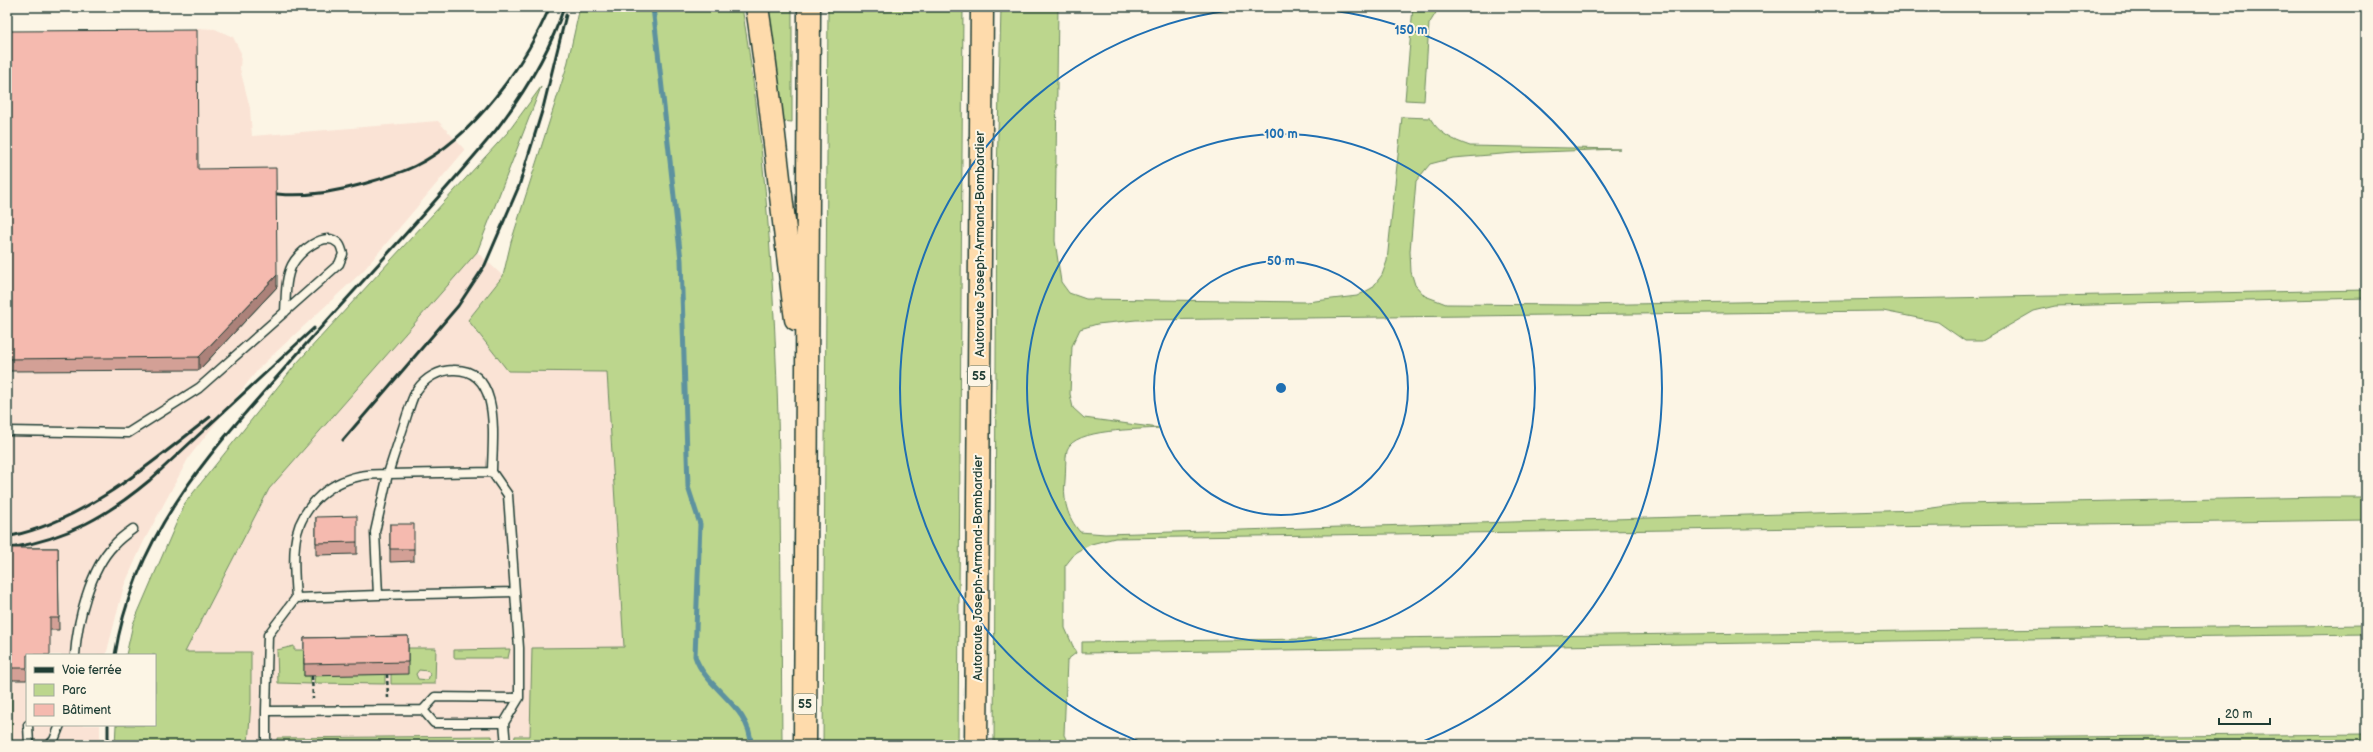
<svg xmlns="http://www.w3.org/2000/svg" width="2373" height="752" viewBox="0 0 2373 752" font-family="'Balsamiq Sans',sans-serif">
<rect width="100%" height="100%" fill="#fcf5e5"/>
<filter id="ink" filterUnits="userSpaceOnUse"><feTurbulence type="fractalNoise" baseFrequency=".025" numOctaves="2"/><feDisplacementMap in="SourceGraphic" scale="8" xChannelSelector="R" yChannelSelector="G"/><feConvolveMatrix kernelMatrix="1 2 1 2 8 2 1 2 1" color-interpolation-filters="sRGB"/></filter>
<g filter="url(#ink)">
<!-- built -->
<path fill="#fae3d5" d="M194 28 215 29 233 37 241 53 240 69 250 108 252 136 438 121 465 150 363 271 260 367 189 457 143 543 124 586 106 655H27V725H100V745H7V43L197 42Z
M477 252 503 276 468 320 508 371 607 372 624 647 530 745H248L249 735 185 652 269 489Z"/>
<!-- green -->
<path fill="#bcd68d" stroke="#6e8a60" fill-rule="evenodd" d="M580 7H742C783 251 780 499 782 745H514L515 736H530L532 648 624 647 607 372 508 371 468 320 503 276 511 242 567 66Z
M766 7H792V122L782 121Z
M828 7H963L958 745H823Z
M1001 7H1058L1055 241 1061 282 1069 293 1086 299 1307 302 1357 296 1372 288 1382 275 1387 261 1402 117 1430 118C1439 134 1453 140 1470 146L1620 149 1514 153 1453 158 1430 164 1416 181 1410 251 1411 272 1415 285 1425 296 1446 304 1579 305 2366 290V298L2055 306 2034 311 1982 341H1965L1938 322 1883 311 1136 320 1097 324 1080 329 1072 346 1070 394 1073 408 1084 418 1159 428C1139 430 1074 428 1067 450 1065 459 1066 471 1065 481 1063 500 1067 517 1080 532L1105 534 1918 510 1961 504 2327 497H2366V520L1115 538 1091 544 1076 552 1065 566V628L1076 653 1067 660 1064 735 1069 745H994L997 176Z
M1413 7H1444L1437 11 1429 24 1424 101 1405 100Z
M541 87 477 252 269 489 185 652H251V700L248 745H115L116 725H155V655H126L133 624 185 503 296 364 508 132Z
M2366 625V634L1082 653V642Z
M294 646V650H304V676H310L311 684 278 683 277 650Z
M408 648H436L435 684H391V674ZM419 670 428 671 430 674 428 680 418 679 416 674Z
M510 649 508 658H454V650Z
M385 674V684L314 683 315 675Z
M7 680H12V745H7Z
M2366 734V745H1560L1772 740Z
M492 736 493 745H277V738Z"/>
<g fill="none" stroke-linecap="round" stroke-linejoin="round">
<!-- stream -->
<path stroke="#5d929f" stroke-width="5" d="M653 7 681 260 688 487 700 524 695 656C705 689 751 706 751 745"/>
<!-- service casing -->
<g stroke="#1f3d34" stroke-width="11">
<path id="service" d="M7 431 128 433 199 388 339 264 343 254C342 251 341 245 338 243 324 230 298 253 292 265 285 279 286 297 285 312
M515 592 378 595 375 532 388 474 492 472 508 495 519 648V698
M378 595 296 598C295 581 293 563 295 545 298 510 326 483 360 476 369 474 379 474 388 474 394 454 401 435 407 415 410 407 412 397 417 390 425 378 439 370 453 370 503 368 492 441 492 472
M75 655C77 622 90 569 114 545 119 539 126 534 133 529
M423 710 435 697 519 698 504 723
M266 711 268 635 296 598
M28 725 29 745
M49 745 54 740 60 725
M266 745V711L423 710 434 723H504L506 745"/>
</g>
<!-- motorway casing -->
<g stroke="#1f3d34" stroke-width="25">
<path id="motorway" d="M757 7C773 111 782 215 796 319
M805 745 809 7
M976 745 982 7"/>
</g>
<!-- path -->
<path stroke="#1f3d34" stroke-width="2.5" stroke-dasharray="4 3" stroke-linecap="butt" d="M387 674 388 698
M312 676 313 699"/>
<!-- service -->
<use href="#service" stroke="#fcf5e5" stroke-width="8"/>
<!-- motorway -->
<use href="#motorway" stroke="#fedbac" stroke-width="22"/>
<!-- rail -->
<path stroke="#1f3d34" stroke-width="3" d="M277 194C306 197 335 192 363 184 380 179 399 174 415 166 474 137 524 66 550 7
M343 440 458 306 485 265 519 186 543 108 566 15
M11 536C86 520 151 463 210 417
M11 548C68 538 107 516 150 480L314 328
M115 655C135 528 218 444 299 352 365 278 433 206 496 130 525 92 550 52 564 7
M108 725V745"/>
</g>
<!-- wall -->
<path fill="#d3a096" stroke="#1f3d34" d="M7 31 198 169 277 287 199 370 7 371Z
M7 495 12 548H58L59 630H50L27 655V680H7Z
M316 517 357 542V554L316 555Z
M390 524 414 549V561L390 562Z
M408 636V674L304 676V638Z"/>
<!-- shaded-wall -->
<path fill="#ac827a" stroke="#1f3d34" d="M277 275V287L199 370V357Z"/>
<!-- building -->
<path fill="#f5baaf" stroke="#1f3d34" d="M197 30 198 169 276 168 277 275 199 357 7 359V31Z
M7 495H11L12 548H58L59 618H50V655H27V668H7Z
M357 516V542L316 543V517Z
M390 524H414V549H390Z
M408 636V662L304 664V638Z"/>
</g>
<!-- distance rings -->
<g fill="none" stroke="#1f6fb2" stroke-width="2">
<circle cx="1281" cy="388" r="127"/>
<circle cx="1281" cy="388" r="254"/>
<path d="M1148 745A381 381 0 0 1 1278 7M1284 7A381 381 0 0 1 1414 745"/>
</g>
<g text-anchor="middle" dominant-baseline="central" stroke-width="4" stroke-linejoin="round" paint-order="stroke">
<!-- shield labels -->
<g fill="#fcf5e5" stroke="#617469" stroke-width="1">
<rect x="968" y="366" width="22" height="20" rx="3"/>
<rect x="794" y="694" width="22" height="20" rx="3"/>
</g>
<g font-size="12" font-weight="bold" fill="#1f3d34">
<text x="979" y="376">55</text>
<text x="805" y="704">55</text>
</g>
<!-- street labels -->
<g font-size="13" fill="#1f3d34" stroke="#fcf5e5">
<text transform="translate(980 244) rotate(-90)">Autoroute Joseph-Armand-Bombardier</text>
<text transform="translate(978 568) rotate(-90)">Autoroute Joseph-Armand-Bombardier</text>
</g>
</g>
<circle cx="1281" cy="388" r="6" fill="#1f6fb2" stroke="#fcf5e5" stroke-width="2"/>
<g font-size="12" text-anchor="middle" font-weight="bold" fill="#1f6fb2" stroke="#fcf5e5" stroke-width="4" stroke-linejoin="round" paint-order="stroke">
<text x="1411" y="34">150 m</text>
<text x="1281" y="138">100 m</text>
<text x="1281" y="265">50 m</text>
</g>
<!-- margin -->
<rect width="2373" height="752" fill="none" stroke="#fcf5e5" stroke-width="24"/>
<rect x="12" y="12" width="2349" height="728" fill="none" stroke="#1f3d34" stroke-width="1.5" filter="url(#ink)"/>
<!-- legend -->
<rect x="26" y="654" width="130" height="72" fill="#fcf5e5" stroke="#a4ab9e"/>
<rect x="34" y="667" width="20" height="6" fill="#1f3d34" stroke="#a4ab9e"/>
<text x="62" y="674" font-size="12" fill="#1f3d34">Voie ferrée</text>
<rect x="34" y="684" width="20" height="12" fill="#bcd68d" stroke="#a4ab9e"/>
<text x="62" y="694" font-size="12" fill="#1f3d34">Parc</text>
<rect x="34" y="704" width="20" height="12" fill="#f5baaf" stroke="#a4ab9e"/>
<text x="62" y="714" font-size="12" fill="#1f3d34">Bâtiment</text>
<!-- scale -->
<path d="M2219 718v6h51v-6" fill="none" stroke="#1f3d34" stroke-width="2"/>
<text x="2225" y="718" font-size="12" fill="#1f3d34" stroke="#fcf5e5" stroke-width="3" paint-order="stroke">20 m</text>
</svg>
